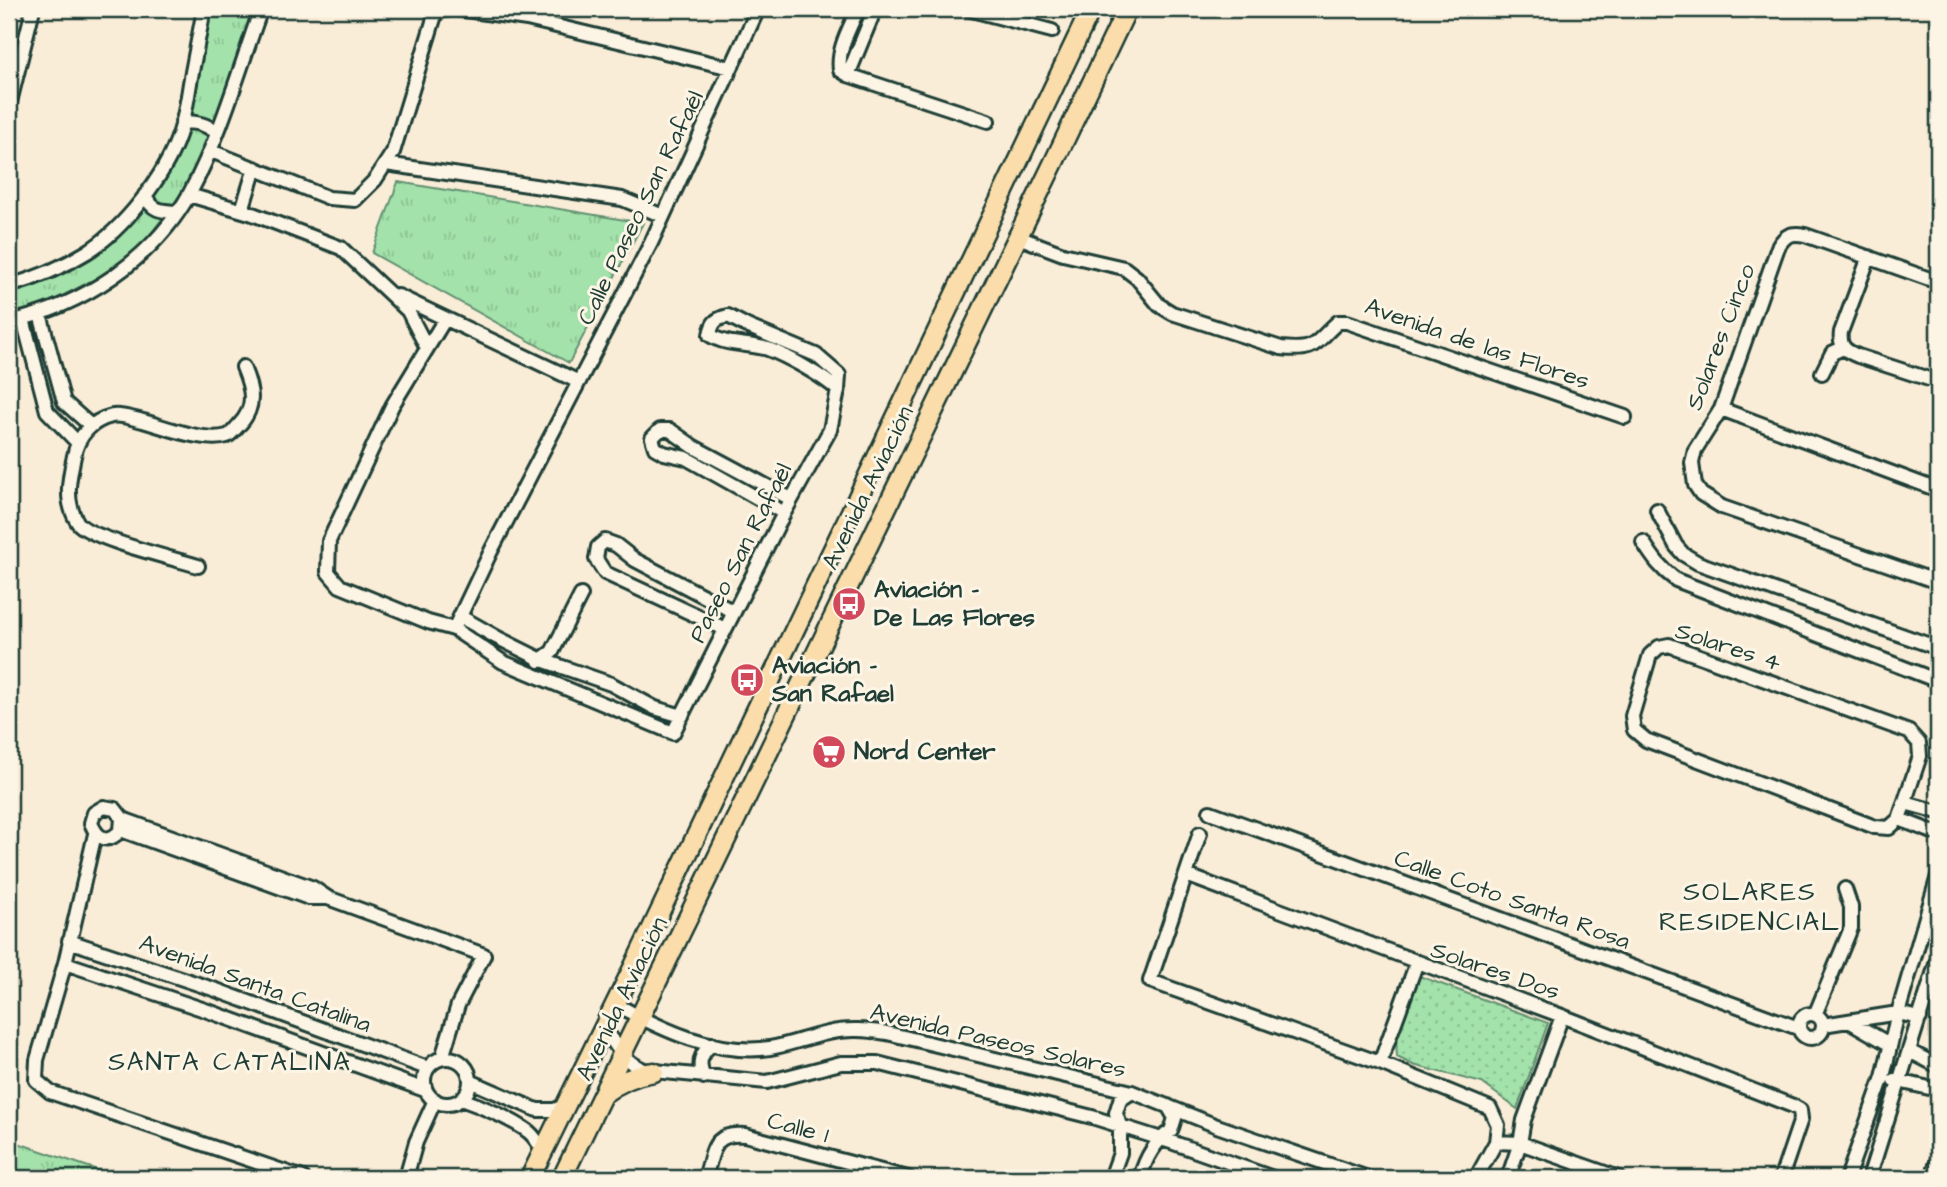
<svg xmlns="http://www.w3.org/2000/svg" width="1947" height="1187" viewBox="0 0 1947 1187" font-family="'Architects Daughter',sans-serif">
<defs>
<pattern id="grass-tufts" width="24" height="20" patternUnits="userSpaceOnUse" patternTransform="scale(1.75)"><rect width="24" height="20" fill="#a3e2ab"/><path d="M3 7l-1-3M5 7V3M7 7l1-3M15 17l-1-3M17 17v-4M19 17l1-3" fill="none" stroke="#8cc394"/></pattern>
<pattern id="park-dots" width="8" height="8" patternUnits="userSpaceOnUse" patternTransform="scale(1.75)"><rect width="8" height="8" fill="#a3e2ab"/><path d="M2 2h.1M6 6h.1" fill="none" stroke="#8cc394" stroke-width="1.8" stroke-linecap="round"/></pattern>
</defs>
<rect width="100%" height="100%" fill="#faedd8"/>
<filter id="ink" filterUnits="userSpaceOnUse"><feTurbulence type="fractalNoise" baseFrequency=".0143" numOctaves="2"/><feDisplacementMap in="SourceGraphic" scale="14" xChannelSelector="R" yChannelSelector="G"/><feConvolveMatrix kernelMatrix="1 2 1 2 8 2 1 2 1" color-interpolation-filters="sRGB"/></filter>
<g filter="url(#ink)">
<!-- grass -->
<path fill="url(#grass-tufts)" stroke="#619070" stroke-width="2" d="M209 9H257L210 141 193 178 130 261 27 314 9 316V289L41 281 152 196 184 129Z
M398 182 643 223 569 363 372 253Z
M9 1140 121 1178H9Z"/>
<!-- park -->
<path fill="url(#park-dots)" stroke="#619070" stroke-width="2" d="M1419 976 1548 1023 1517 1109 1482 1083 1413 1065 1397 1057C1394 1020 1400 1007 1419 976Z"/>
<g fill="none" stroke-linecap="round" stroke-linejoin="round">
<!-- minor casing -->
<g stroke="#1f3d34" stroke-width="18">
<path id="minor" d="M458 9 527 19 731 68
M858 9C850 28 837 49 840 70L848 75 988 121
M968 9 1052 31
M848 75 875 9
M9 106 33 9
M182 122C196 122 207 124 217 133
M211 151 329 198 355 200 375 180 393 152 436 12 450 9
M386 164 622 199 663 216
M145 195C152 211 161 211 177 212
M189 195 250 213 341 248 408 311 427 348
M242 210 255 168
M1018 237 1063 254 1124 268 1137 278 1159 305 1172 313 1281 348C1317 352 1314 343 1338 322H1347L1625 417
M1869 257 1841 332C1839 346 1845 351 1858 356L1938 382
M1938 282 1805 235C1791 232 1785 235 1778 247L1721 409 1695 450 1692 463 1695 485 1701 494 1722 507 1938 582
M9 286C37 278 63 267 87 252 124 229 165 176 179 135 186 115 188 93 192 72 196 51 200 30 204 9
M398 296 579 382
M40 314 64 402 91 426
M23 319 47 411 77 442
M445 319 392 406 329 541 328 572 340 586 428 622 454 629 503 662 673 733 784 513 830 430 838 390 839 375 816 355 749 327 728 316C716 319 712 322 710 335 726 346 749 343 768 349 787 356 823 376 838 390
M9 322C82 306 153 260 190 193 221 135 239 70 261 9
M1822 373 1832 353 1843 348
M1721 409 1938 490
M1657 510 1676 546 1683 554 1698 563 1938 648
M784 513 686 458 664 453 655 448 652 438 660 430H670L694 447 791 499
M1643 542C1653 558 1661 569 1676 580L1938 681
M198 566C175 559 89 538 78 523 64 502 69 479 74 456 78 436 91 421 112 416 121 414 134 419 143 421 165 427 205 443 227 436 231 435 235 429 238 426 257 407 252 389 243 367
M461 617 498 638 542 660 611 684 655 708 682 716
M454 629 491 551 651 243 758 9
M725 629 605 573 596 559 598 547 605 541 616 545 635 560 734 612
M1669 645 1909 732 1919 743 1920 756 1899 819 1889 828 1875 827 1646 740 1634 730 1632 716 1650 655 1659 647Z
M539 661 552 652 581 595
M1905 803 1938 812
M1210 812 1798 1028
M122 818 121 830C108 844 98 840 91 823L94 813 104 807 115 809 122 818 128 821 313 888 328 898 484 955 458 1005 442 1058
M1899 819 1938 834
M121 830 309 898H328
M1200 833 1150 981 1380 1063 1490 1108 1498 1125 1496 1142 1476 1178
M95 834 65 963 37 1060 36 1080 50 1092 303 1178
M1186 875 1562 1016 1793 1106 1800 1110 1801 1119 1781 1178
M69 941 216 990 427 1068
M65 963 208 1011 425 1090
M615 1004C661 1029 716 1056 770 1048 789 1045 808 1037 828 1033 848 1028 867 1030 887 1033L1132 1092 1217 1126 1368 1178
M1799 1026a12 12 0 1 1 24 0a12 12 0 1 1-24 0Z
M1815 1015 1851 928V907L1845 889
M1849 1021 1889 1044
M1823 1025 1898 1013 1920 1018
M604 1027C616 1046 623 1061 644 1070L767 1082 841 1063H877L1092 1117 1174 1143 1273 1178
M1909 1051 1938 1066
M424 1081a23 23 0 1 1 46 0a23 23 0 1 1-46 0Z
M1380 1063 1417 962
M704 1077C697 1063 701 1053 712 1044
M1894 1080 1938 1090
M470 1081 537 1110H554L564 1106
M461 1099C481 1106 512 1119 529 1132 535 1137 539 1144 543 1151
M1496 1142 1520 1143 1619 1178
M406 1178 416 1142 435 1100
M705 1178C714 1151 711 1132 745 1135L908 1178
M1111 1178 1120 1153V1126L1116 1113 1120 1100 1132 1092
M1140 1178C1145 1160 1155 1141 1171 1131L1175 1118 1168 1106
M1508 1178 1520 1143 1524 1120 1562 1016
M1847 1178 1883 1077 1898 1013 1938 876
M1869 1178 1938 958
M1932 1178 1938 1159"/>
</g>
<!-- primary casing -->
<g stroke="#1f3d34" stroke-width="23">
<path id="primary" d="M603 1094C619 1082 634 1075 654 1072
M530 1178 634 966 1091 9
M562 1178 1054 162 1127 9"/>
</g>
<!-- minor -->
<use href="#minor" stroke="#fcf5e5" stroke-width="12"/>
<!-- primary -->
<use href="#primary" stroke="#faddab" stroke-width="18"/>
</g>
</g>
<!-- icons -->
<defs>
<g id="bus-disc" transform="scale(1.75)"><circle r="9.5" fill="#d1495b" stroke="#fcf5e5"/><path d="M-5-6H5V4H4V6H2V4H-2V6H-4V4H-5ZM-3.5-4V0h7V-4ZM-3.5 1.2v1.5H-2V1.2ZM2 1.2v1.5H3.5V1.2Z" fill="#fff"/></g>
<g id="supermarket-disc" transform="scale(1.75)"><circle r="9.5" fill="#d1495b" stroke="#fcf5e5"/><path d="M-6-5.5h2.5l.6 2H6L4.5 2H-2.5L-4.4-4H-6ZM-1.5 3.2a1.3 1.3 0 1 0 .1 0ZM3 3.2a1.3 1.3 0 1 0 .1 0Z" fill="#fff"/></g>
</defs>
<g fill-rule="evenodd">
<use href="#bus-disc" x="849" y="604"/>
<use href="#bus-disc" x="747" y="680"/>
<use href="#supermarket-disc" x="829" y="752"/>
</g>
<g text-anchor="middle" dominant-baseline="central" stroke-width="6" stroke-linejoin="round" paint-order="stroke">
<!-- street labels -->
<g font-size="24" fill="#1f3d34" stroke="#fcf5e5">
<text transform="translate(641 208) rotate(-64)">Calle Paseo San Rafaél</text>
<text transform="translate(1721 337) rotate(-69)">Solares Cinco</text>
<text transform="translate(1477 344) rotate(19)">Avenida de las Flores</text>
<text transform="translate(868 488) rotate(-64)">Avenida Aviación</text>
<text transform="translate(741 553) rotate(-63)">Paseo San Rafaél</text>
<text transform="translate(1728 647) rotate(18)">Solares 4</text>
<text transform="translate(1512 900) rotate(20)">Calle Coto Santa Rosa</text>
<text transform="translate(1495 971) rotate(19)">Solares Dos</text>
<text transform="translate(255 984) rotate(20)">Avenida Santa Catalina</text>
<text transform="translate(622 999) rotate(-64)">Avenida Aviación</text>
<text transform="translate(998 1041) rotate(13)">Avenida Paseos Solares</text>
<text transform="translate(798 1128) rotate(15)">Calle 1</text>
</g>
<!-- poi labels -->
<g font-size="24" font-weight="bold" fill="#1f3d34" stroke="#fcf5e5" text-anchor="start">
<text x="874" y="590">Aviación -<tspan x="874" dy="28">De Las Flores</tspan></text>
<text x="772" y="666">Aviación -<tspan x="772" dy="28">San Rafael</tspan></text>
<text x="854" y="752">Nord Center</text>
</g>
<!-- neighbourhood labels -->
<g font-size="26" letter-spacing="2" fill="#1f3d34" stroke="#fcf5e5">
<text x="1750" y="892">SOLARES<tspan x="1750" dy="30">RESIDENCIAL</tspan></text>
<text x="230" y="1062">SANTA CATALINA</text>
</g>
</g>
<!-- margin -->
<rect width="1947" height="1187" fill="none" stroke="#fcf5e5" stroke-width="35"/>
<rect x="18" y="18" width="1912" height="1152" fill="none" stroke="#1f3d34" stroke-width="2.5" filter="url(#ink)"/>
</svg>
